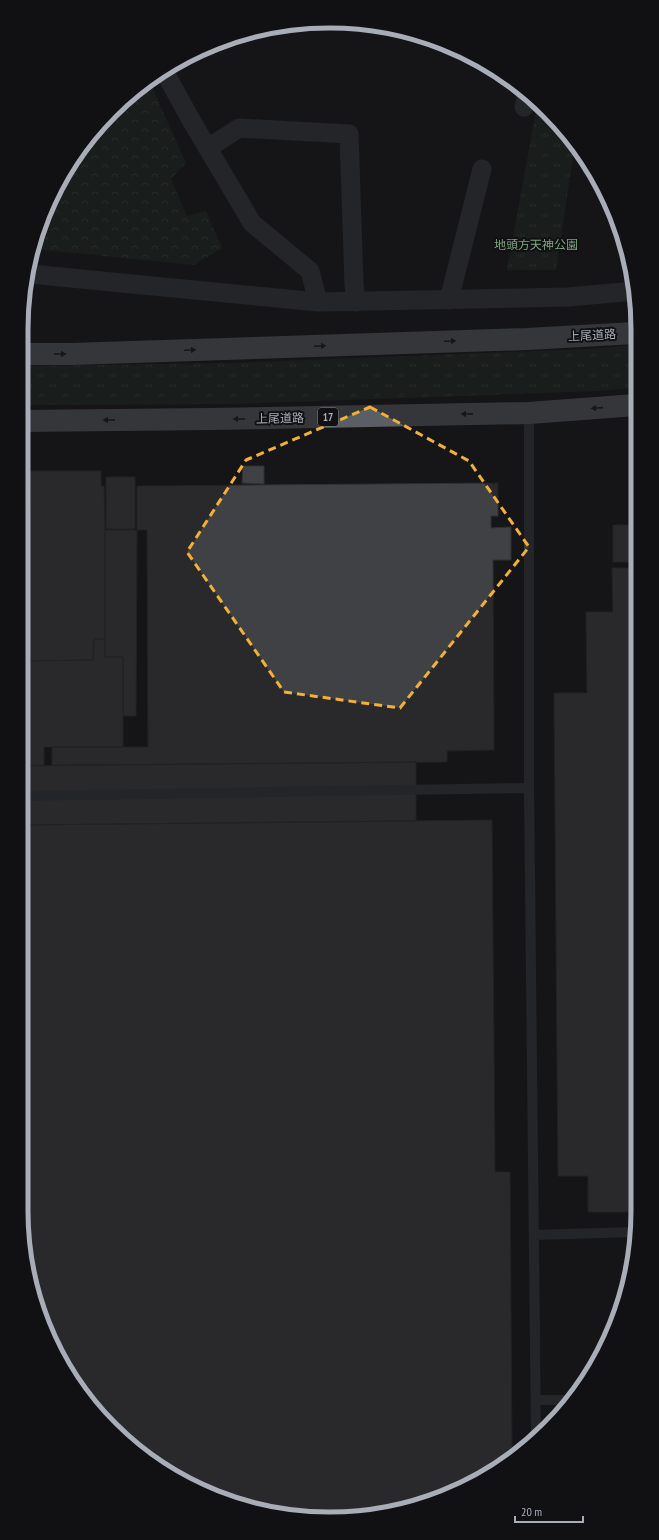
<svg xmlns="http://www.w3.org/2000/svg" width="659" height="1540" viewBox="0 0 659 1540" font-family="'PT Sans Narrow','Noto Sans JP',sans-serif">
<defs>
<pattern id="grass-tufts" width="24" height="20" patternUnits="userSpaceOnUse"><rect width="24" height="20" fill="#1e261f"/><path d="M3 7l-1-3M5 7V3M7 7l1-3M15 17l-1-3M17 17v-4M19 17l1-3" fill="none" stroke="#3c433d"/></pattern>
<pattern id="forest-crowns" width="20" height="18" patternUnits="userSpaceOnUse"><rect width="20" height="18" fill="#1e261f"/><path d="M2 6a3 3 0 1 1 6 0M12 15a3 3 0 1 1 6 0" fill="none" stroke="#3c433d"/></pattern>
</defs>
<rect width="100%" height="100%" fill="#161618"/>
<!-- grass -->
<path fill="url(#grass-tufts)" d="M537 105 575 144 556 270H507Z
M635 345 636 388 598 391 234 404 21 405V366L228 363 589 349Z"/>
<!-- forest -->
<path fill="url(#forest-crowns)" d="M152 87 186 163 171 179 187 216 206 211 222 248 194 265 34 249 37 230 62 175 98 126 112 113 124 107Z"/>
<!-- building -->
<path fill="#404145" stroke="#303034" d="M243 466H264V484L242 483Z
M21 471H101V486H104L105 530V639H94L93 660 21 661Z
M106 477H135V529H106Z
M498 483V516H491V528L511 527V560H493L494 750 447 751V762L52 765V747H148L147 530H137V486Z
M613 525H636V562H613Z
M105 530H137L136 716H123V657H105Z
M612 568H636L638 1210V1212H588V1176H558L554 693H587L586 612H613Z
M94 639H105V657H123V747H44V765L21 766V661L93 660Z
M416 762V821L21 825V766Z
M492 820 495 1172H510L512 1457 484 1478 389 1513 329 1519 270 1513 175 1478 97 1414 62 1365 37 1310 21 1210V825Z"/>
<g fill="none" stroke-linecap="round" stroke-linejoin="round">
<!-- service -->
<path stroke="#37383d" stroke-width="10" d="M529 413V788L536 1439
M21 796 529 788
M534 1235 634 1232
M536 1400H573"/>
<!-- minor -->
<path stroke="#37383d" stroke-width="19" d="M164 71 191 120 252 223 310 271 318 302
M524 107 527 95
M208 148 239 128 349 134 354 284 356 302
M30 274 318 302 568 297 635 291
M449 300 482 169"/>
<!-- trunk -->
<path stroke="#5b5e65" stroke-width="22" d="M21 354H71L527 339 635 333
M21 421 210 419 529 413 636 405"/>
<!-- path-bridge -->
<path stroke="#3d3f44" stroke-width="2.5" stroke-dasharray="2 3" stroke-linecap="butt" d="M632 282 636 382"/>
</g>
<!-- one-way arrows -->
<defs><path id="oneway-solid" d="M-6-.8H1V-3.2L6.5 0L1 3.2V.8H-6Z"/></defs>
<g fill="#18191b">
<use href="#oneway-solid" transform="translate(450 341) rotate(-2)"/>
<use href="#oneway-solid" transform="translate(320 346) rotate(-2)"/>
<use href="#oneway-solid" transform="translate(190 350) rotate(-2)"/>
<use href="#oneway-solid" transform="translate(60 354)"/>
<use href="#oneway-solid" transform="translate(597 408) rotate(176)"/>
<use href="#oneway-solid" transform="translate(467 414) rotate(179)"/>
<use href="#oneway-solid" transform="translate(239 419) rotate(179)"/>
<use href="#oneway-solid" transform="translate(109 420) rotate(180)"/>
</g>
<!-- marked area -->
<path d="M0 0H659V1540H0ZM370 407 469 461 529 547 400 708 284 692 187 552 246 460Z" fill="#161618" fill-opacity=".55" fill-rule="evenodd"/>
<path fill="none" stroke="#f2b134" stroke-width="3" stroke-dasharray="8 5" stroke-linejoin="round" d="M370 407 469 461 529 547 400 708 284 692 187 552 246 460Z"/>
<g text-anchor="middle" dominant-baseline="central" stroke-width="4" stroke-linejoin="round" paint-order="stroke">
<!-- shield labels -->
<rect fill="#111113" stroke="#7b7e86" stroke-width="1" x="318" y="408" width="20" height="18" rx="3"/>
<g font-size="11" font-weight="bold" fill="#a8adb8">
<text x="328" y="417">17</text>
</g>
<!-- park labels -->
<g font-size="12" fill="#7fa381" stroke="#111113">
<text x="536" y="244">地頭方天神公園</text>
</g>
<!-- street labels -->
<g font-size="12" fill="#a8adb8" stroke="#111113">
<text transform="translate(592 335) rotate(-3)">上尾道路</text>
<text transform="translate(280 418) rotate(-1)">上尾道路</text>
</g>
</g>
<!-- crop -->
<path d="M0 0H659V1540H0ZM329 28H330A301 301 0 0 1 631 329V1211A301 301 0 0 1 330 1512H329A301 301 0 0 1 28 1211V329A301 301 0 0 1 329 28Z" fill="#111113" fill-rule="evenodd"/>
<path fill="none" stroke="#a8adb8" stroke-width="5" d="M329 28H330A301 301 0 0 1 631 329V1211A301 301 0 0 1 330 1512H329A301 301 0 0 1 28 1211V329A301 301 0 0 1 329 28Z"/>
<!-- scale -->
<path d="M515 1516v6h68v-6" fill="none" stroke="#a8adb8" stroke-width="2"/>
<text x="521" y="1516" font-size="12" fill="#a8adb8" stroke="#111113" stroke-width="3" paint-order="stroke">20 m</text>
</svg>
